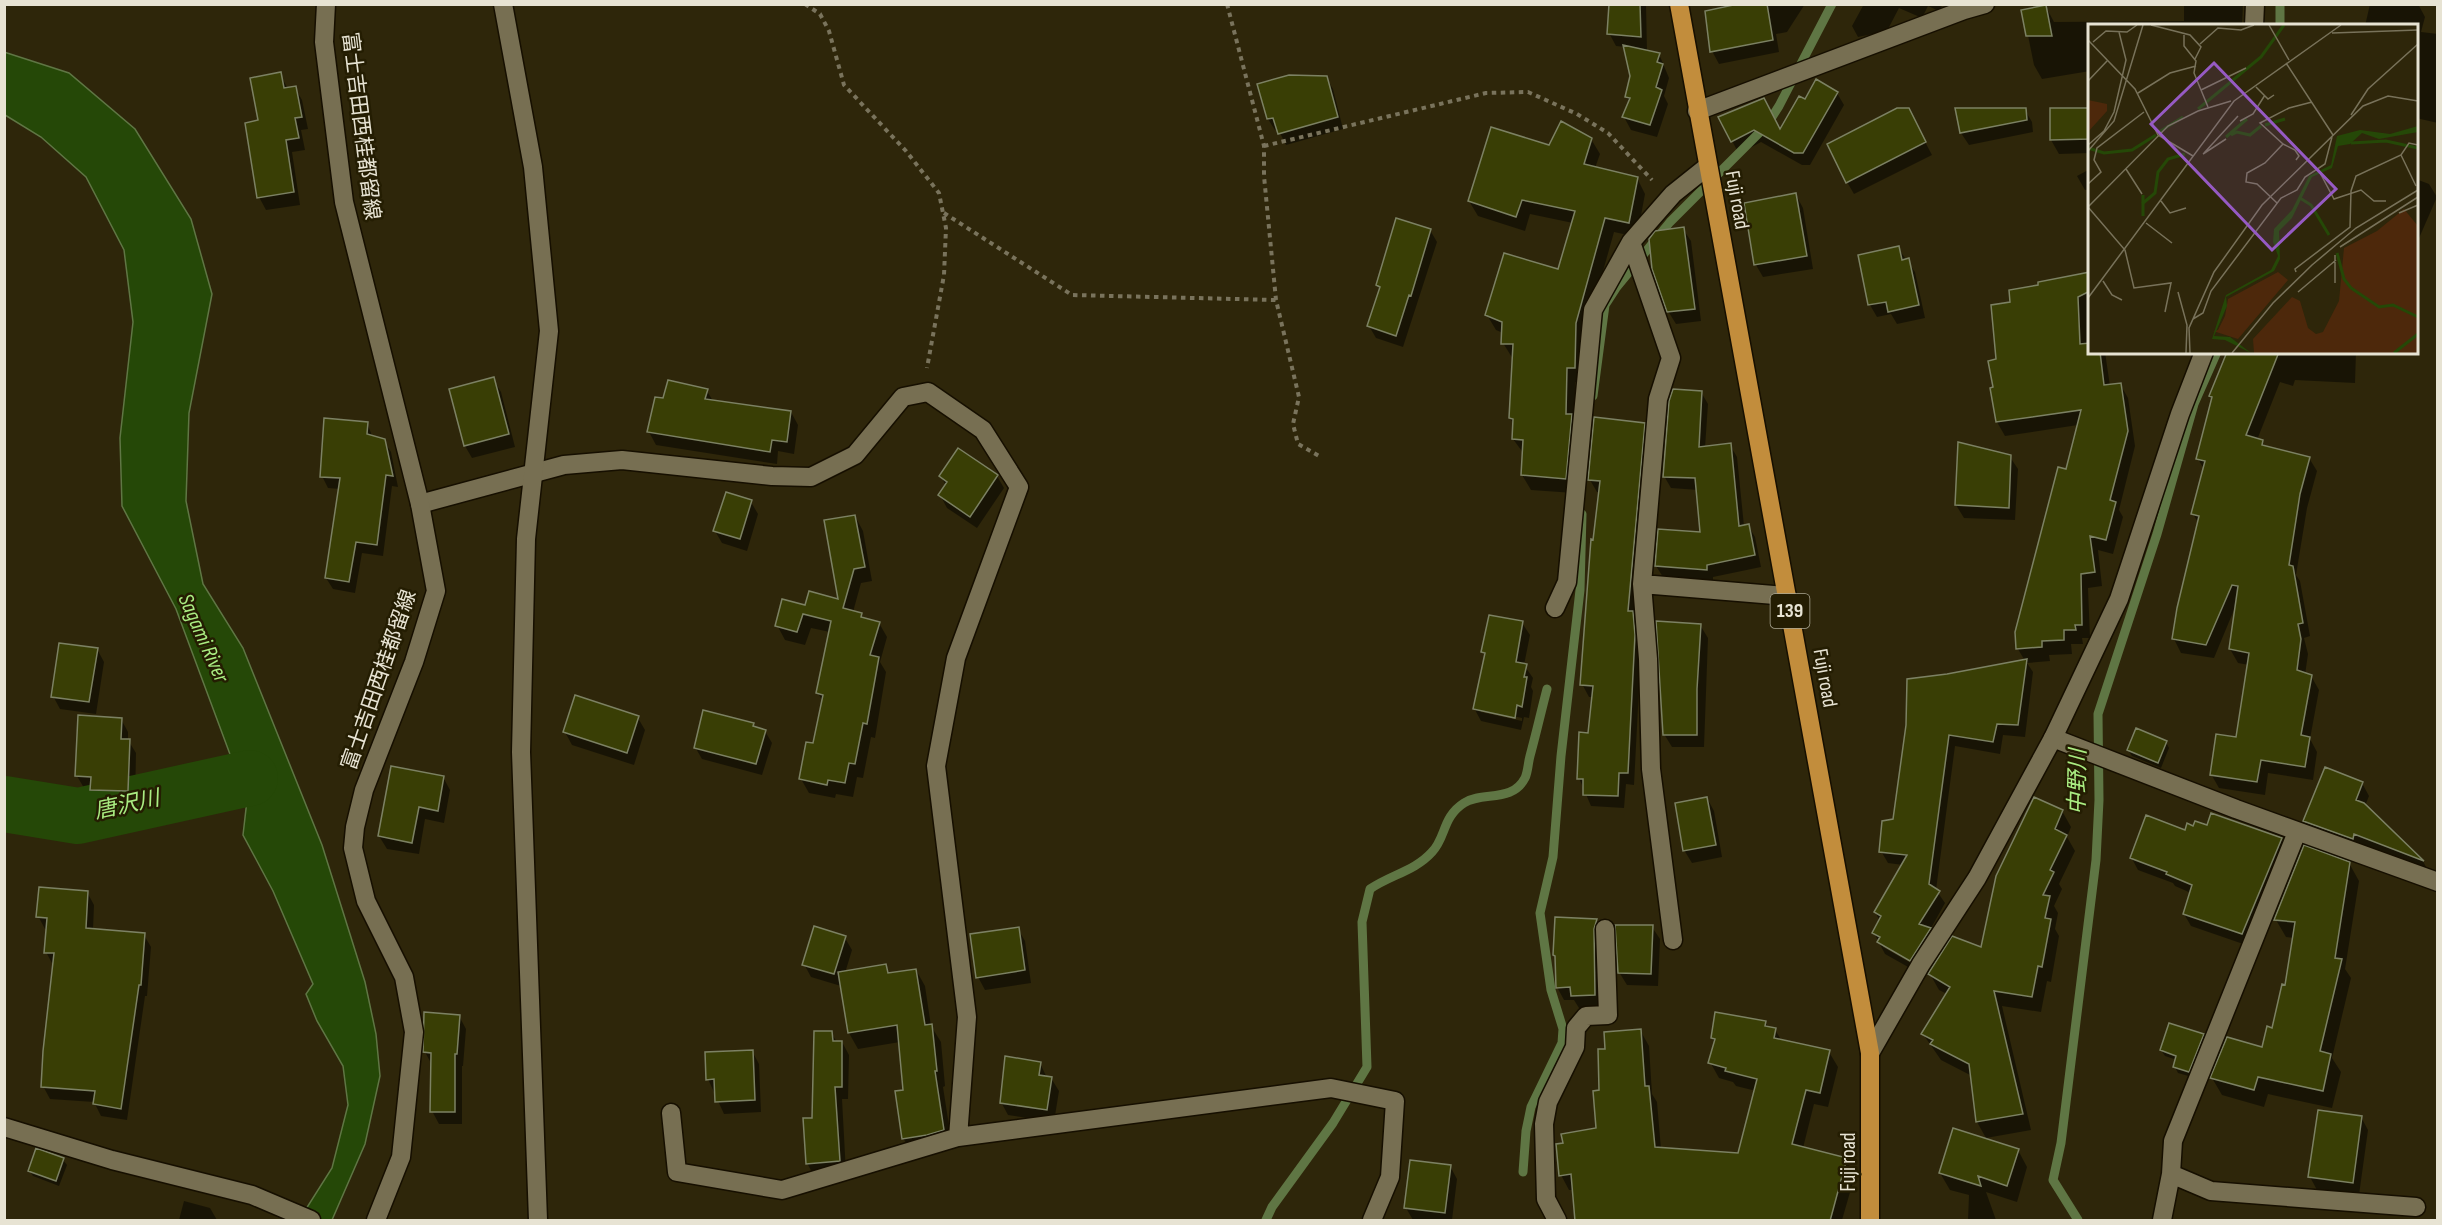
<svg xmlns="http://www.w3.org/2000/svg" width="2442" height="1225" viewBox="0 0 2442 1225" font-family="'Sofia Sans Condensed','Noto Sans JP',sans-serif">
<rect width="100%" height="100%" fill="#2e260a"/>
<!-- water -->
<path fill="#254807" stroke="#5f7644" stroke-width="1.5" d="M4 52 69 73 135 129 191 219 212 294 189 413 186 501 203 584 243 648 322 845 365 982 376 1034 380 1076 365 1144 332 1220H299L332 1168 348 1105 343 1066 317 1021 306 994 313 984 273 891 243 835 247 800 176 609 122 506 120 438 133 322 124 250 86 177 41 137 5 115Z"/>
<!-- shadow -->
<path fill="#0007" fill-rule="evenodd" d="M1611 4H1646L1647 51 1659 54 1669 78 1664 96 1668 104 1657 137 1631 130 1624 117 1630 102 1626 97 1632 76 1625 47 1616 46 1609 33Z
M1721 4H1805L1787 32 1776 34 1779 52 1719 64 1712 51 1705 13 1723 9Z
M1864 4H1943L1939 11 1928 6 1922 18 1899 8 1887 31 1858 37 1852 26Z
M2184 4H2243L2242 26H2090V71L2042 79 2034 65 2023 11 2046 7 2054 22 2184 21Z
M2370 4H2418L2425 17 2421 32 2438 34V123L2416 118V26H2365Z
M280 74 288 89 295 88 302 100 308 129 301 130 305 150 292 152 300 205 266 210 259 197 260 121Z
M1326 77 1333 89 1343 129 1286 145 1278 129 1275 130 1268 119 1259 85Z
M1837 93 1844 105 1810 165H1802L1761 142 1739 154 1720 118 1781 132 1805 101Z
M2090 109V153L2059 154 2051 140V110Z
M1957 110H2025L2032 122 2033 132 1969 145 1961 133Z
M1915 123 1932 155 1854 194 1847 182Z
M1591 139 1600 154 1595 168 1637 178 1645 194 1637 237 1614 232 1584 339 1583 383 1575 382 1574 493 1531 490 1522 475 1524 454 1513 439 1514 425 1510 418 1513 359 1503 343V333L1496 330 1487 315 1559 271 1573 223 1530 214 1525 231 1478 216 1469 201 1550 147Z
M2090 169V189L2085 190 2077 176Z
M2416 179 2429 184 2437 197 2416 245Z
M1796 195 1803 208 1813 269 1763 277 1756 265 1745 204Z
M1683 229 1691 241 1701 321 1676 324 1668 311Z
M1430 230 1437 242 1403 347 1376 338 1369 326 1380 290 1378 285Z
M1898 248 1915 272 1925 318 1897 324 1891 314 1877 317 1870 305 1860 256Z
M2090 273V352H2105L2110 386 2120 384 2128 398 2135 446 2119 510 2123 517 2113 554 2098 550 2102 586 2088 588 2090 638H2082L2083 644H2071L2072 654 2049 655 2050 661 2027 663 2033 672 2025 737 2003 735 2000 754 1955 746 1936 890 1945 903 1930 930 1936 941 1917 972 1885 954 1874 933 1880 921 1875 912 1903 865 1888 863 1881 851 1895 820 1907 726 2025 661 2018 649 2016 632 2067 470 2078 425 2005 436 1997 422 1995 388 1998 360 2012 303ZM1883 944 1917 963 1916 966 1883 947Z
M2229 352H2356L2355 383 2295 380 2293 386 2280 382 2257 440 2262 441 2265 447 2309 458 2317 471 2307 508 2296 575 2300 581 2310 636 2304 638 2308 654 2305 675 2311 676 2319 690 2310 739 2317 752 2313 780 2268 773 2265 795 2219 788 2211 774 2237 739 2249 665 2238 663 2230 649 2236 605 2214 658 2181 653 2174 639 2199 524 2193 514 2204 469 2198 459 2213 399 2211 396Z
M493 379 501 392 515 447 472 458 465 446Z
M707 391 713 401 791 412 798 425 794 454 778 451 777 464 656 445 649 432 665 400Z
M1701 392 1708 404 1705 448 1730 445 1737 457 1744 526 1748 525 1755 537 1761 567 1713 577V581L1663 577 1656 566 1702 533 1698 490 1671 488 1664 476Z
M367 423 373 438 384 441 391 452 398 487 392 486 383 556 362 553 355 593 333 589 326 578 340 489 328 488 322 476Z
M1644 424 1651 436 1635 617 1639 625 1641 649 1634 785 1626 784 1624 808 1591 806 1579 778 1589 734 1593 697H1589L1582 684 1600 492H1597L1590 480Z
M2010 457 2018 469 2015 520 1964 518 1956 505Z
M941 476H997L1004 488 977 528 947 508 940 495 946 486Z
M751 502 758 514 747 551 722 543 715 531Z
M855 516 863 531 872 581 861 583 853 612 861 614 864 619 879 623 887 637 880 662 886 672 875 738 871 737 863 778 857 777 853 797 836 794 835 798 809 793 801 779 814 745 823 702 818 693 830 632 811 628 805 645 785 640 777 625 806 607 840 601Z
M1522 623 1530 635 1524 665 1533 678 1531 687 1533 691 1529 718 1524 717 1521 730 1481 721 1474 708 1486 656 1483 652ZM1481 709 1522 718V721L1481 712Z
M1700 625 1708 638 1704 747H1672L1664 734Z
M97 649 104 662 96 714 60 709 53 696Z
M638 718 645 730 634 765 572 745 565 732Z
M121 719 128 732V740L136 753 135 803 99 802 91 789 84 788 77 776Z
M753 725 755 728 765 731 772 743 762 775 702 759 695 747Z
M2166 742 2169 748 2161 768 2132 756 2128 750Z
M443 777 450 790 444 823 425 819 419 854 387 849 379 836Z
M2362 783 2369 796 2365 806 2423 861 2428 871 2312 834 2305 821Z
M1707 798 1714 811 1722 857 1692 863 1684 850Z
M2062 811 2071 827 2067 837 2075 851 2059 884 2062 889 2054 906 2058 913 2055 929 2059 936 2051 982 2047 981 2041 1012 2002 1006 2031 1130 1986 1138 1977 1122 1972 1076 1941 1060 1923 1034 1947 994 1939 990 1930 974 1982 949Z
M2208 827 2281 840 2288 852 2249 946 2191 926 2184 914 2191 893 2175 886 2173 883 2138 870 2131 857 2194 828Z
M2349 863 2359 881 2345 969 2351 978 2332 1058 2341 1072 2332 1108 2268 1094 2264 1107 2222 1095 2212 1078 2263 1049 2273 1029 2286 987 2294 938 2286 937 2276 920Z
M87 892 94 905 93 930 144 935 151 947 147 996H145L127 1120 101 1116 94 1102 50 1099 43 1086 53 965 46 952 47 929H45L38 916Z
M1596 920 1603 933 1601 1007 1579 1008 1574 1000H1564L1557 987V959L1554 955Z
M1652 927 1660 939 1658 986 1627 985 1619 972Z
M1018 929 1025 941 1031 983 985 990 978 977Z
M845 938 852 950 845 973 885 966 890 974 916 970 925 986 931 1026 941 1042 945 1086 943 1087 952 1145 913 1154 903 1138 905 1091 900 1042 858 1049 849 1033 841 986 811 977 804 964Z
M459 1016 466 1029 463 1066H462V1124H439L432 1111V1065L425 1052Z
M1765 1022 1769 1028 1775 1030 1782 1041 1829 1052 1838 1067 1828 1107 1814 1104 1803 1148 1846 1160 1855 1175 1842 1220H1577L1574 1190H1569L1561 1175 1598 1129 1607 1050 1640 1030 1649 1046 1652 1094 1657 1102 1661 1149 1739 1154 1756 1091 1736 1086 1733 1082 1719 1078 1710 1062 1715 1043 1712 1038Z
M831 1033 837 1042H842L849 1055 848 1099H842L846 1173 814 1176 807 1163 813 1119Z
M2203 1036 2206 1041 2192 1077 2178 1073 2175 1067 2177 1060 2165 1056 2161 1050Z
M752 1051 759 1064 761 1112 724 1114 708 1079Z
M1040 1063 1047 1078H1051L1059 1091 1054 1122 1008 1115 1001 1102Z
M2361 1117 2368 1130 2359 1195 2317 1190 2310 1177Z
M2018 1150 2027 1167 2017 1202 1986 1192 1996 1220H1968L1969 1195 1950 1190 1940 1173Z
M63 1160 67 1165 59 1186 33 1176 29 1170Z
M1450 1166 1457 1179 1452 1220H1413L1406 1208Z
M184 1201 210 1208 217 1220H179Z"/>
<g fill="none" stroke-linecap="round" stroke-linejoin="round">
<!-- stream -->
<path stroke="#5f7644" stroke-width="9" d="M2280 26V4
M1593 396 1605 305 1616 288 1670 222 1767 125 1779 106 1832 4
M1523 1172 1526 1131 1531 1107 1562 1043 1563 1029 1551 990 1540 913 1553 857 1561 756 1580 590 1582 514
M1266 1220 1272 1207 1333 1123 1367 1067 1362 922 1370 889C1390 875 1415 871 1432 852 1446 838 1442 817 1464 803 1483 791 1512 803 1525 778 1528 772 1528 763 1530 756 1536 734 1541 712 1547 689
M2078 1220 2053 1180 2061 1143 2096 860 2099 800 2098 714 2157 534 2194 404 2217 352"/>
<!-- river -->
<path stroke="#254807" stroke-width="56" d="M4 804 78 816 250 778"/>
</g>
<!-- building -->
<path fill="#393e05" stroke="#7c8163" stroke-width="1.5" d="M1609 4H1640L1641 37 1607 34Z
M1738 4H1767L1773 40 1710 52 1705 11Z
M2046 5 2052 36H2026L2021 10Z
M1623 45 1660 53 1657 62 1663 64 1656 87 1662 90 1650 125 1622 117 1630 98 1625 97 1630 76Z
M281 72 284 88 296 86 302 117 295 118 299 138 286 140 294 192 257 198 245 123 258 120 250 78Z
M1289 75 1327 76 1338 117 1278 134 1273 118 1267 119 1257 84Z
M1816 79 1838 92 1803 153H1794L1754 130 1731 142 1718 117 1764 98 1780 129 1799 96 1805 99Z
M1897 108H1909L1926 142 1846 183 1827 144Z
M1955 108H2026L2027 120 1960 133Z
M2050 108H2090V139L2050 140Z
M1561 121 1592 138 1584 164 1638 177 1629 223 1605 218 1576 323 1575 368H1567L1566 414H1572L1566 479 1521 475 1523 440 1512 439 1513 419 1509 418 1513 344H1501L1502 322 1485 315 1504 253 1558 269 1575 211 1522 200 1516 217 1468 201 1491 127 1549 145Z
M1796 193 1807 256 1754 265 1744 203Z
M1396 218 1431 229 1411 296 1409 295 1396 336 1367 326 1380 287 1376 285Z
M1684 227 1695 309 1667 312 1652 269 1649 239 1655 231Z
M1899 246 1902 260 1909 258 1919 305 1888 312 1886 302 1868 305 1858 255Z
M2090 272V291L2078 297 2080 344 2090 343V352H2100L2104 385 2121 383 2128 431 2110 500 2116 502 2106 540 2090 536 2095 572 2081 574 2082 625H2075L2076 630H2064V640L2042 641V647L2016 649 2015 632 2058 467 2066 469 2081 410 1996 422 1990 388 1993 387 1988 361 1996 359 1991 305 2010 302 2009 290 2038 285V282Z
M2227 352H2279L2246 435 2263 440 2262 445 2310 457 2300 494 2289 565 2293 566 2303 623 2298 624 2301 639 2297 670 2312 675 2301 735 2310 737 2305 767 2261 760 2257 782 2210 775 2216 734 2236 737 2249 653 2229 649 2238 586 2232 585 2206 645 2172 639 2177 608 2199 516 2191 514 2205 461 2196 459 2212 397 2209 396Z
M494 377 509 434 464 446 449 389Z
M668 380 708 389 705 399 791 411 787 442 772 440 770 452 647 432 655 397 663 398Z
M1673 389 1702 391 1699 447 1731 443 1739 526 1749 524 1755 555 1707 565V570L1655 566 1658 529 1700 532 1695 478 1663 477 1669 401Z
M1594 417 1645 423 1628 611H1633L1635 635 1628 773H1619L1618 796 1583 795V779H1577L1579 732 1588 733 1593 686 1580 685 1591 539 1593 540 1600 481 1588 480Z
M324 418 368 422 367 434 385 439 393 476 386 475 377 545 356 542 349 582 325 578 340 478 320 477Z
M1958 442 2011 455 2009 508 1955 505Z
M958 448 998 475 970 517 938 495 947 482 939 476Z
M726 492 752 500 740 539 713 531Z
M855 515 865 567 854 569 843 608 862 613 861 617 880 622 870 655 879 657 867 724 863 723 855 764 849 763 845 783 828 780 827 785 799 779 806 742 813 743 823 695 816 693 831 621 803 614 797 632 775 626 782 599 805 605 809 591 838 599 824 520Z
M1489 615 1523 621 1516 662 1527 664 1524 677H1527L1522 707 1517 705 1515 718 1473 709 1485 653 1481 652Z
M1656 621 1701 624 1697 689V735H1663Z
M59 643 98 648 89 702 51 697Z
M2027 659 2018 725 1997 724 1993 742 1949 735 1929 884 1940 891 1919 924 1931 928 1910 961 1877 942 1880 937 1872 933 1881 916 1874 912 1907 855 1879 852 1882 821 1893 819 1906 725 1907 679 1947 674Z
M575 695 639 716 627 753 563 732Z
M703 710 754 723 753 726 766 730 756 764 694 748Z
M78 715 122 718 121 739H130L128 791 90 790 91 777 75 776Z
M2136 728 2167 741 2158 763 2127 750Z
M391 766 444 776 438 811 419 807 412 843 378 836Z
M2325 767 2363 782 2356 800 2364 803 2424 861 2354 834 2353 839 2303 821Z
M1707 797 1716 845 1683 851 1675 803Z
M2034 797 2063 810 2055 829 2067 835 2050 870 2054 872 2043 895 2050 896 2045 918 2051 919 2042 967 2038 966 2032 997 1994 991 2023 1114 1976 1122 1969 1064 1930 1044 1933 1040 1921 1034 1950 987 1928 974 1952 936 1981 947 1996 876Z
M2211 813 2282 838 2242 934 2183 914 2192 885 2166 874 2167 872 2130 858 2146 815 2185 830 2187 823 2193 826 2195 821 2207 825Z
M2304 845 2350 862 2335 958 2342 959 2320 1051 2331 1054 2323 1091 2258 1077 2254 1090 2210 1078 2227 1037 2262 1047 2267 1026 2272 1028 2282 984 2285 985 2295 922 2274 920Z
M39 887 88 891 86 928 145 933 141 985H139L121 1109 93 1104 95 1091 41 1087 43 1051 54 953H44L47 918 36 917Z
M1555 917 1597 919 1594 929 1595 995 1571 996 1570 987 1556 988 1555 956 1553 955Z
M1615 925H1653L1651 974 1618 973Z
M814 926 846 936 834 974 802 965Z
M1019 927 1025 970 976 978 970 934Z
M886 964 888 973 916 969 925 1025 932 1024 937 1071H935L944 1130 927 1135 902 1139 895 1091 903 1090 897 1025 848 1033 838 972Z
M424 1012 460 1015 457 1054H455V1112H430L431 1053 423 1052Z
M1715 1012 1766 1021 1765 1026 1776 1028 1774 1038 1830 1050 1820 1093 1806 1090 1792 1144 1847 1158 1830 1221H1575L1571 1174 1559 1176 1556 1144 1563 1143 1561 1134 1596 1128 1593 1091 1599 1090 1598 1049H1605L1604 1032 1641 1029 1645 1086H1649L1655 1147 1738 1153 1757 1079 1725 1071 1726 1068 1708 1063 1715 1039 1711 1038Z
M2169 1023 2204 1034 2189 1072 2173 1067 2176 1056 2160 1050Z
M814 1031H832L833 1041H842V1087H835L840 1161 806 1164 803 1118H812Z
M753 1050 755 1100 715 1102 714 1079 706 1080 705 1052Z
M1005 1056 1041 1062 1039 1075 1052 1077 1047 1110 1000 1103Z
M2318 1110 2362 1116 2353 1183 2308 1177Z
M1953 1128 2019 1149 2007 1186 1978 1176 1981 1186 1939 1173Z
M36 1148 64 1158 56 1181 28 1171Z
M1410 1160 1451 1165 1445 1213 1404 1208Z"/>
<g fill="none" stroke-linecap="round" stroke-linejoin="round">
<!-- street casing -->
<g stroke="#160f00" stroke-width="21">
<path id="street" d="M1697 111 1964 10 1985 4
M1631 242 1671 358 1658 399 1642 584 1648 659 1651 769 1673 940
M420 504 564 465 622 460 772 476 811 477 855 455 903 397 928 392 983 430 1019 487 956 658 936 766 967 1017 958 1137 1331 1088 1395 1101 1390 1177 1372 1220
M1642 584 1787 596
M1555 608 1567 582 1593 310 1631 242 1673 194 1708 166
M2053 738 2236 809 2438 882
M671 1113 677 1172 782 1190 958 1137
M4 1127 112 1160 252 1195 311 1220
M2171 1174 2211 1191 2416 1207
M1557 1220 1546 1199 1544 1124 1548 1102 1575 1047 1576 1028 1586 1016 1608 1015 1605 929
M2162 1220 2171 1174 2173 1141 2297 832"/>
</g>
<!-- secondary casing -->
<g stroke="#160f00" stroke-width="21">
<path id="secondary" d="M326 4 324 42 344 202 420 504 436 591 414 662 364 790 355 827 353 848 366 901 404 977 414 1032 401 1157 376 1220
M503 4 533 167 549 331 526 539 521 752 538 1220
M2254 26 2255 4
M1870 1053 1921 964 1977 878 2053 738 2119 599 2180 414 2204 352"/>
</g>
<!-- highway casing -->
<g stroke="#160f00" stroke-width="21">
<path id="highway" d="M1679 4 1870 1053V1220"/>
</g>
<!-- path -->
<path stroke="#79735c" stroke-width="4" stroke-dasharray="4.5 4.5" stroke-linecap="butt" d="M805 4 820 14 829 31 844 85 906 151 939 193 946 228 944 275 927 368
M1227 4 1264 146V176L1276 300 1299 397 1293 424 1298 444 1321 457
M1264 146 1486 93 1528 92 1577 114 1608 133 1652 180
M944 213 1072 295 1276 300"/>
<!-- street -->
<use href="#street" stroke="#776f52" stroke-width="18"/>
<!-- secondary -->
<use href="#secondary" stroke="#776f52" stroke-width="18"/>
<!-- highway -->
<use href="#highway" stroke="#c28d3c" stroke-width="18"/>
</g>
<g text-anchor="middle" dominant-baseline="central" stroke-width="5" stroke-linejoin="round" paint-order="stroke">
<!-- shield labels -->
<rect fill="#241d02" stroke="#aca894" stroke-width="1.5" x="1770.5" y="594" width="39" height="34" rx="4.5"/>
<g font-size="20" font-weight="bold" fill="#e7e3d3">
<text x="1790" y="611">139</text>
</g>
<!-- street labels -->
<g font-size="21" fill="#e7e3d3" stroke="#241d02">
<text transform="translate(361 126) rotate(83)">富士吉田西桂都留線</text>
<text transform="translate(1737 200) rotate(80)">Fuji road</text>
<text transform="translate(1825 678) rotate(80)">Fuji road</text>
<text transform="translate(379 680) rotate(-71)">富士吉田西桂都留線</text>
<text transform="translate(1848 1162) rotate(-90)">Fuji road</text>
</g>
<!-- water labels -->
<g font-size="22" font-style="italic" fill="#aaed82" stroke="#241d02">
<text transform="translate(203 638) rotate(66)">Sagami River</text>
<text transform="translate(2078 782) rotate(-89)">中野川</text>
<text transform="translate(127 805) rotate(-12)">唐沢川</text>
</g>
</g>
<!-- overview -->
<g transform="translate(2088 24)">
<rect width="330" height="330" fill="#2e260a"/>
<path d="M0 76 19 80V87L0 108ZM316 185 330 202V329H166L165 315 204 273 212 277 220 304 228 310 235 308 251 277 256 224 289 207ZM190 248 200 256 150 315 125 307 130 306 137 292 140 275Z" fill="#4d280b"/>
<path d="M330 102V108L291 115 274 109 262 120 250 122 244 144 224 153 204 194 191 207 192 235 186 247 138 273 139 282 126 312 142 313 163 329 137 316 124 315 138 271 183 246 190 232 185 218 186 205 204 186 221 152 243 141 249 112 272 106 302 110Z" fill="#254807"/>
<path fill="none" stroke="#254807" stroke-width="3" d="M110 85 173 33 196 1M177 101 197 95M71 108 95 93M143 111 149 108 162 111 173 102M138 113 159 95M263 119 298 117 330 124M0 124 16 129 44 126 68 111M55 171V192M212 174 223 181 241 211M54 180 67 169 70 148 80 135 97 130M249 229 256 255 263 264 291 283 305 281 330 293M306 329 330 310"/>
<path fill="none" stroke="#78725a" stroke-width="1.5" d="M63 1 102 11 113 23 107 35M181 1 201 36M244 9 330 6M96 11V22L108 37 106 49 120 83M0 16 47 65 70 111 105 132M5 18 18 7 39 8 49 1M112 20 130 4 153 6 166 1M198 39 245 111M0 57 19 37M168 63 180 75 186 71M113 66 158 44M50 69 82 49 108 42M263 91 280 65 330 20M152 97 165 90 177 71M195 120 207 126 211 132 208 136M0 121 16 107 26 88 38 36 31 8M0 127 26 97 55 1M116 129 150 92M115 130 138 115M313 131 328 162M38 145 54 170M230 145 246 175 273 166 286 177H298M0 160 13 148 6 136 9 124 56 88M73 177 82 189 98 184M189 179 169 160 158 158 159 149 177 139 195 120 172 99 201 84 224 78M0 183 80 102 110 87 143 77M0 183 37 226 46 264 83 259 77 288M311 189 330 181M58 199 84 219M252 223 330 173M208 248 207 245 262 203 263 167 268 152 313 131 321 119 330 121M15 257 24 271 34 276M247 259V231M90 268 99 301 98 329M210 268 248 236M0 274 146 77 253 1M105 295 115 289 123 267 193 174 209 166 217 153 237 140 244 113M102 329 101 304 126 248 174 181 275 82 300 72 330 77M144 329 185 279 224 241 268 204 330 166"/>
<path fill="#965ac4" fill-opacity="0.15" stroke="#965ac4" stroke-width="3" d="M126 39 248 165 184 226 63 100Z"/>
<rect width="330" height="330" fill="none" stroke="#e7e3d3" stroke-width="3"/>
</g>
<!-- border -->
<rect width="2442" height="1225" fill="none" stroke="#e7e3d3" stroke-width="12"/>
</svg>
